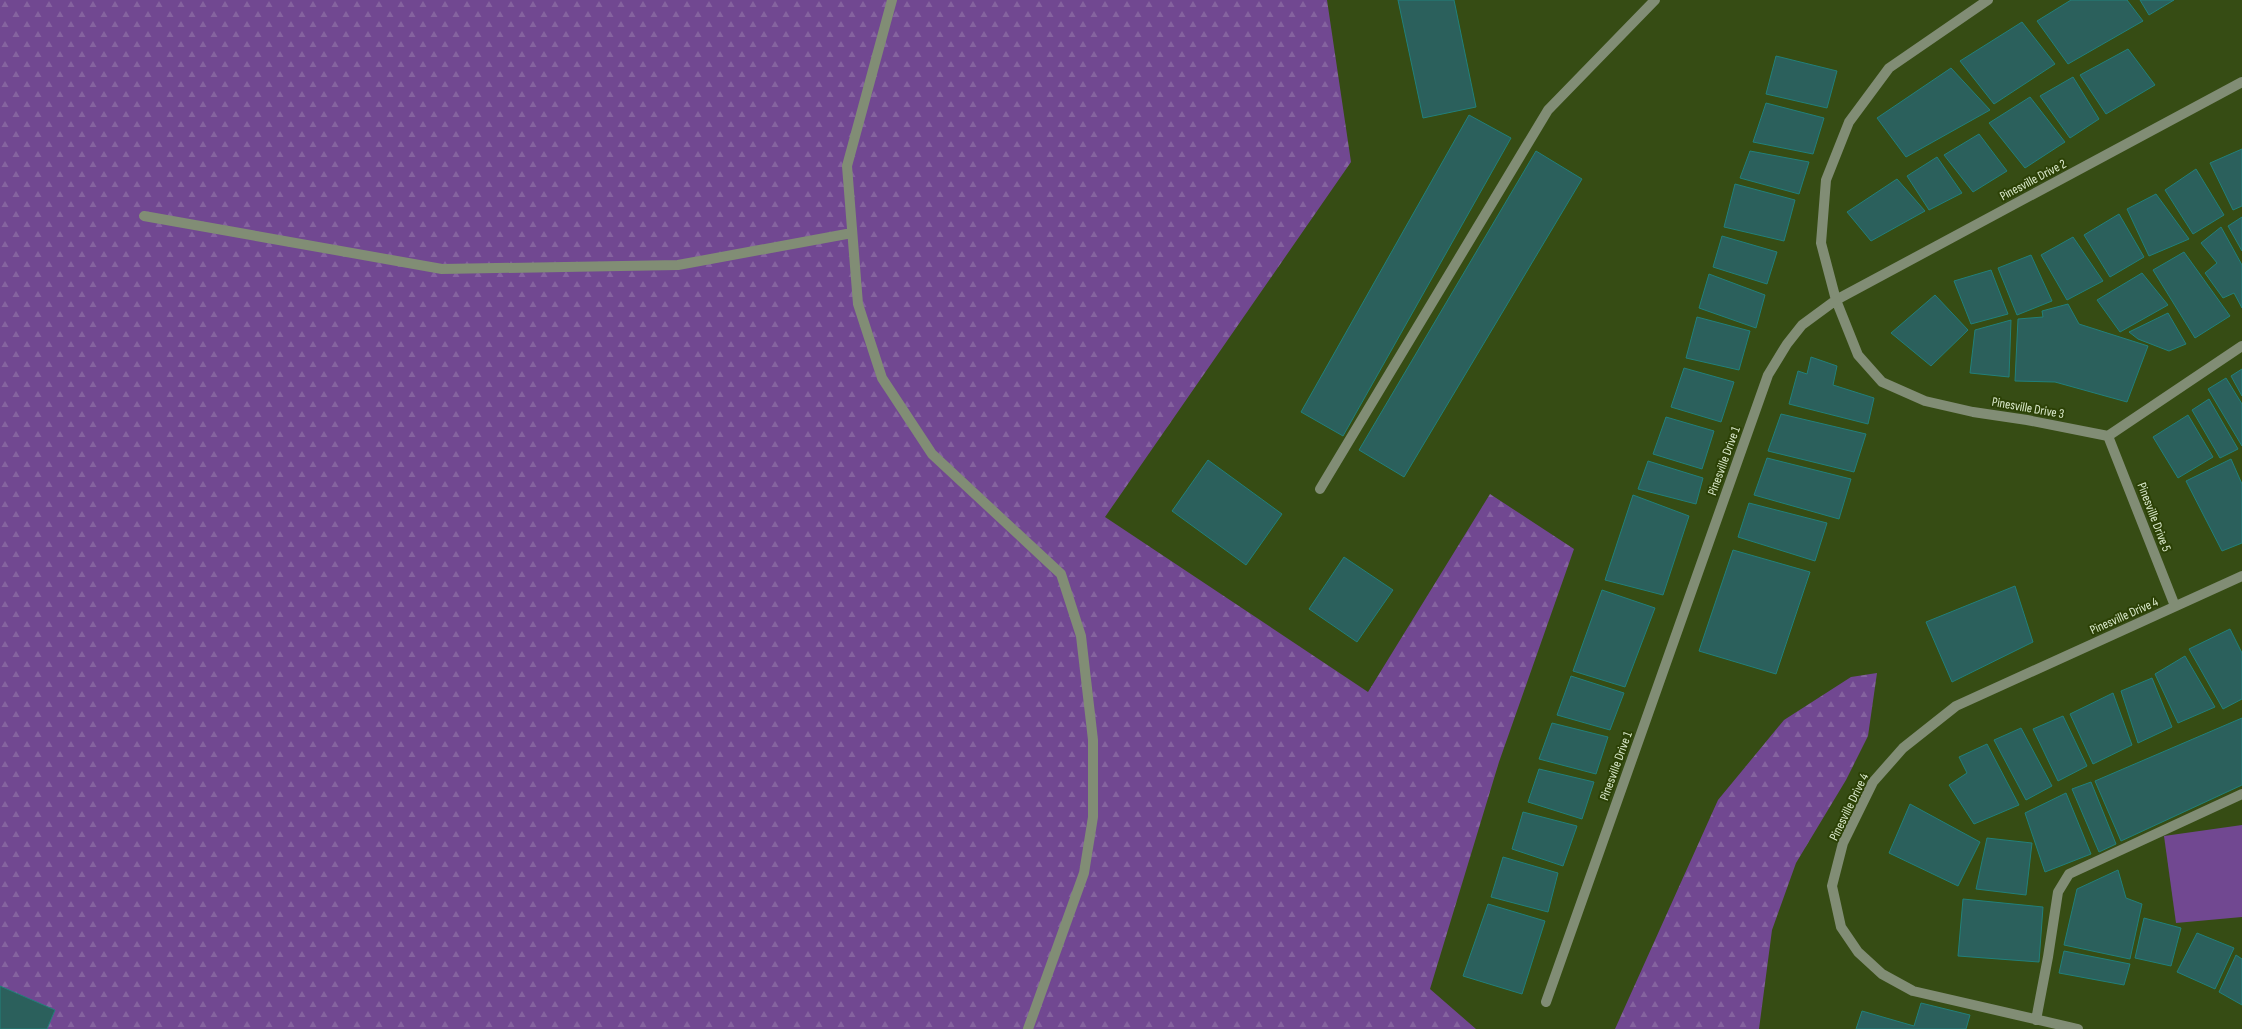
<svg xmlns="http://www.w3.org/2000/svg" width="2242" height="1029" viewBox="0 0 2242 1029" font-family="'Sofia Sans Condensed',sans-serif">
<defs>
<pattern id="forest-firs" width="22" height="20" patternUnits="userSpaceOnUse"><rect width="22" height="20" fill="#714891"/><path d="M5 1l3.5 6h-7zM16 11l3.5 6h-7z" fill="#85639f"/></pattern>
</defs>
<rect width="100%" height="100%" fill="#364c14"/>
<!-- forest -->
<path fill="url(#forest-firs)" d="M0 0H1327L1351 162 1105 517 1368 692 1490 494 1574 549 1499 762 1430 989 1476 1029H0Z
M1877 673 1868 736 1846 780 1796 863 1772 930 1759 1029H1615L1718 800 1784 720 1851 677Z"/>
<!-- pitch -->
<path fill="#714891" d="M2242 825V917L2176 923 2164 836Z"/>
<!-- building -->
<path fill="#2b605c" stroke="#22807a" d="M1398 0H1454L1476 107 1423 118Z
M2071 0H2127L2143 21 2068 64 2037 21Z
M2140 0H2174L2149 15Z
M2022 22 2055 64 1994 104 1960 61Z
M2128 49 2155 85 2106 114 2080 75Z
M1776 56 1837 71 1827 108 1766 94Z
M1951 68 1990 110 1906 157 1877 118Z
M2073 77 2099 119 2070 138 2040 96Z
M2030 97 2065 142 2025 168 1989 123Z
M1766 103 1824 118 1813 154 1753 142Z
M1469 115 1511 138 1343 436 1301 412Z
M1979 134 2007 171 1973 192 1944 155Z
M2242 149V206L2233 210 2210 163Z
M1536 151 1582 179 1404 477 1359 450Z
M1750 151 1809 162 1799 194 1740 178Z
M1937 157 1962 193 1929 210 1907 176Z
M2196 169 2224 215 2193 234 2165 190Z
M1897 179 1925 211 1871 241 1847 212Z
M1735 184 1795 200 1784 241 1724 227Z
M2156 194 2189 239 2149 256 2127 209Z
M2119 214 2144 257 2110 277 2084 235Z
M2242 217V251L2228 226Z
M2221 227 2242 265V308L2234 293 2223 298 2205 273 2217 263 2201 243Z
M1722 236 1777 252 1767 284 1713 267Z
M2073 237 2103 281 2067 300 2041 255Z
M2184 252 2230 316 2195 338 2153 270Z
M2031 255 2052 301 2017 315 1998 268Z
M1991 270 2008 314 1971 324 1954 281Z
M2142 273 2168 305 2120 332 2097 300Z
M1709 274 1765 295 1756 328 1699 308Z
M1935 295 1968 330 1931 366 1891 333Z
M2068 304 2079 324 2148 346 2127 402 2055 382 2015 381 2018 319 2043 317 2042 311Z
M2168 313 2186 344 2169 351 2138 339 2129 332Z
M1697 317 1750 331 1739 370 1686 358Z
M2011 320 2009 377 1970 373 1975 330Z
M1811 357 1837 366 1833 385 1874 398 1868 424 1789 404 1798 371 1807 374Z
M1684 368 1734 382 1721 422 1671 407Z
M2242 369V396L2231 376Z
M2226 378 2242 404V446L2208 389Z
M2209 399 2238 449 2220 458 2192 410Z
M1781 414 1866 434 1854 472 1768 451Z
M2188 415 2213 457 2178 478 2153 437Z
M1666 417 1714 431 1702 469 1653 454Z
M1767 458 1851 479 1839 519 1754 495Z
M2231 459 2242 484V543L2222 551 2186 481Z
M1208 460 1282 514 1246 565 1172 511Z
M1648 461 1703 478 1696 504 1638 489Z
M1633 495 1689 516 1663 595 1605 580Z
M1749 503 1827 523 1815 561 1738 537Z
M1733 550 1810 572 1776 674 1699 651Z
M1344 557 1393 590 1357 642 1309 609Z
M2015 586 2033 642 1952 682 1926 622Z
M1602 590 1655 608 1625 687 1573 671Z
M2230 629 2242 653V699L2223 709 2189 649Z
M2185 656 2215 707 2178 723 2155 674Z
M1571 676 1624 693 1610 730 1557 715Z
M2152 678 2172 727 2138 743 2121 691Z
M2113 693 2132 745 2093 764 2070 714Z
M2063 716 2087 766 2058 781 2033 729Z
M2242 718V785L2121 841 2095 781Z
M1552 723 1608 737 1596 774 1539 759Z
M2021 728 2052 786 2026 800 1994 740Z
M1987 744 2019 805 1974 824 1949 785 1967 773 1959 757Z
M1539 769 1594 782 1582 819 1528 802Z
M2091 782 2116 844 2099 852 2072 789Z
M2066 793 2091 854 2045 872 2025 813Z
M1910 804 1980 842 1958 886 1889 853Z
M1523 812 1577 826 1563 866 1512 849Z
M1987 838 2032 843 2026 895 1976 889Z
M1503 857 1558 873 1548 912 1491 897Z
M2118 870 2126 898 2142 904 2130 959 2064 945 2077 889Z
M1963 899 2043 907 2039 962 1958 956Z
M1488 904 1545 921 1522 994 1463 976Z
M2144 918 2181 928 2171 966 2135 958Z
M2197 933 2234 948 2215 989 2177 972Z
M2064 951 2130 964 2124 985 2059 973Z
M2236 955 2242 959V1005L2219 992Z
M0 986 55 1010 47 1029H0Z
M1921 1003 1970 1015 1966 1029H1856L1862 1011 1914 1026Z"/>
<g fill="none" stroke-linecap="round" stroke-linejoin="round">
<!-- minor -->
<path stroke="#818d75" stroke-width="10" d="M892 0 847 166 858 304 882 378 932 454 1061 574 1081 636 1093 740V817L1084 873 1028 1029
M1988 0 1889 68 1849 122 1826 180 1821 243 1836 300 1858 355 1882 382 1925 401 1973 412 2027 420 2108 436 2242 346
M144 216 442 269 678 265 852 233
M2108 436 2175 606
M1320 489 1548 110 1655 0
M1546 1002 1768 375 1787 344 1802 325 1836 300 2242 82
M2036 1020 2048 957 2058 892 2069 874 2242 794
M2078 1029 1913 991 1882 974 1858 952 1841 927 1832 886 1843 843 1873 782 1903 748 1956 706 2242 576"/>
</g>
<g text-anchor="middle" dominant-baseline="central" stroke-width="4" stroke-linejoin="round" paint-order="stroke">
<!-- street labels -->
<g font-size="13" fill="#dbeacc" stroke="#2c4106">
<text transform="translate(2033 180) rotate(-28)">Pinesville Drive 2</text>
<text transform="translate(2028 408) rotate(10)">Pinesville Drive 3</text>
<text transform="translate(1724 461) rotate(-70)">Pinesville Drive 1</text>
<text transform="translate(2154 517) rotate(69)">Pinesville Drive 5</text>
<text transform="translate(2124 616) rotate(-24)">Pinesville Drive 4</text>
<text transform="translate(1616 766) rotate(-70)">Pinesville Drive 1</text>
<text transform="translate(1849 807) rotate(-64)">Pinesville Drive 4</text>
</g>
</g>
</svg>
